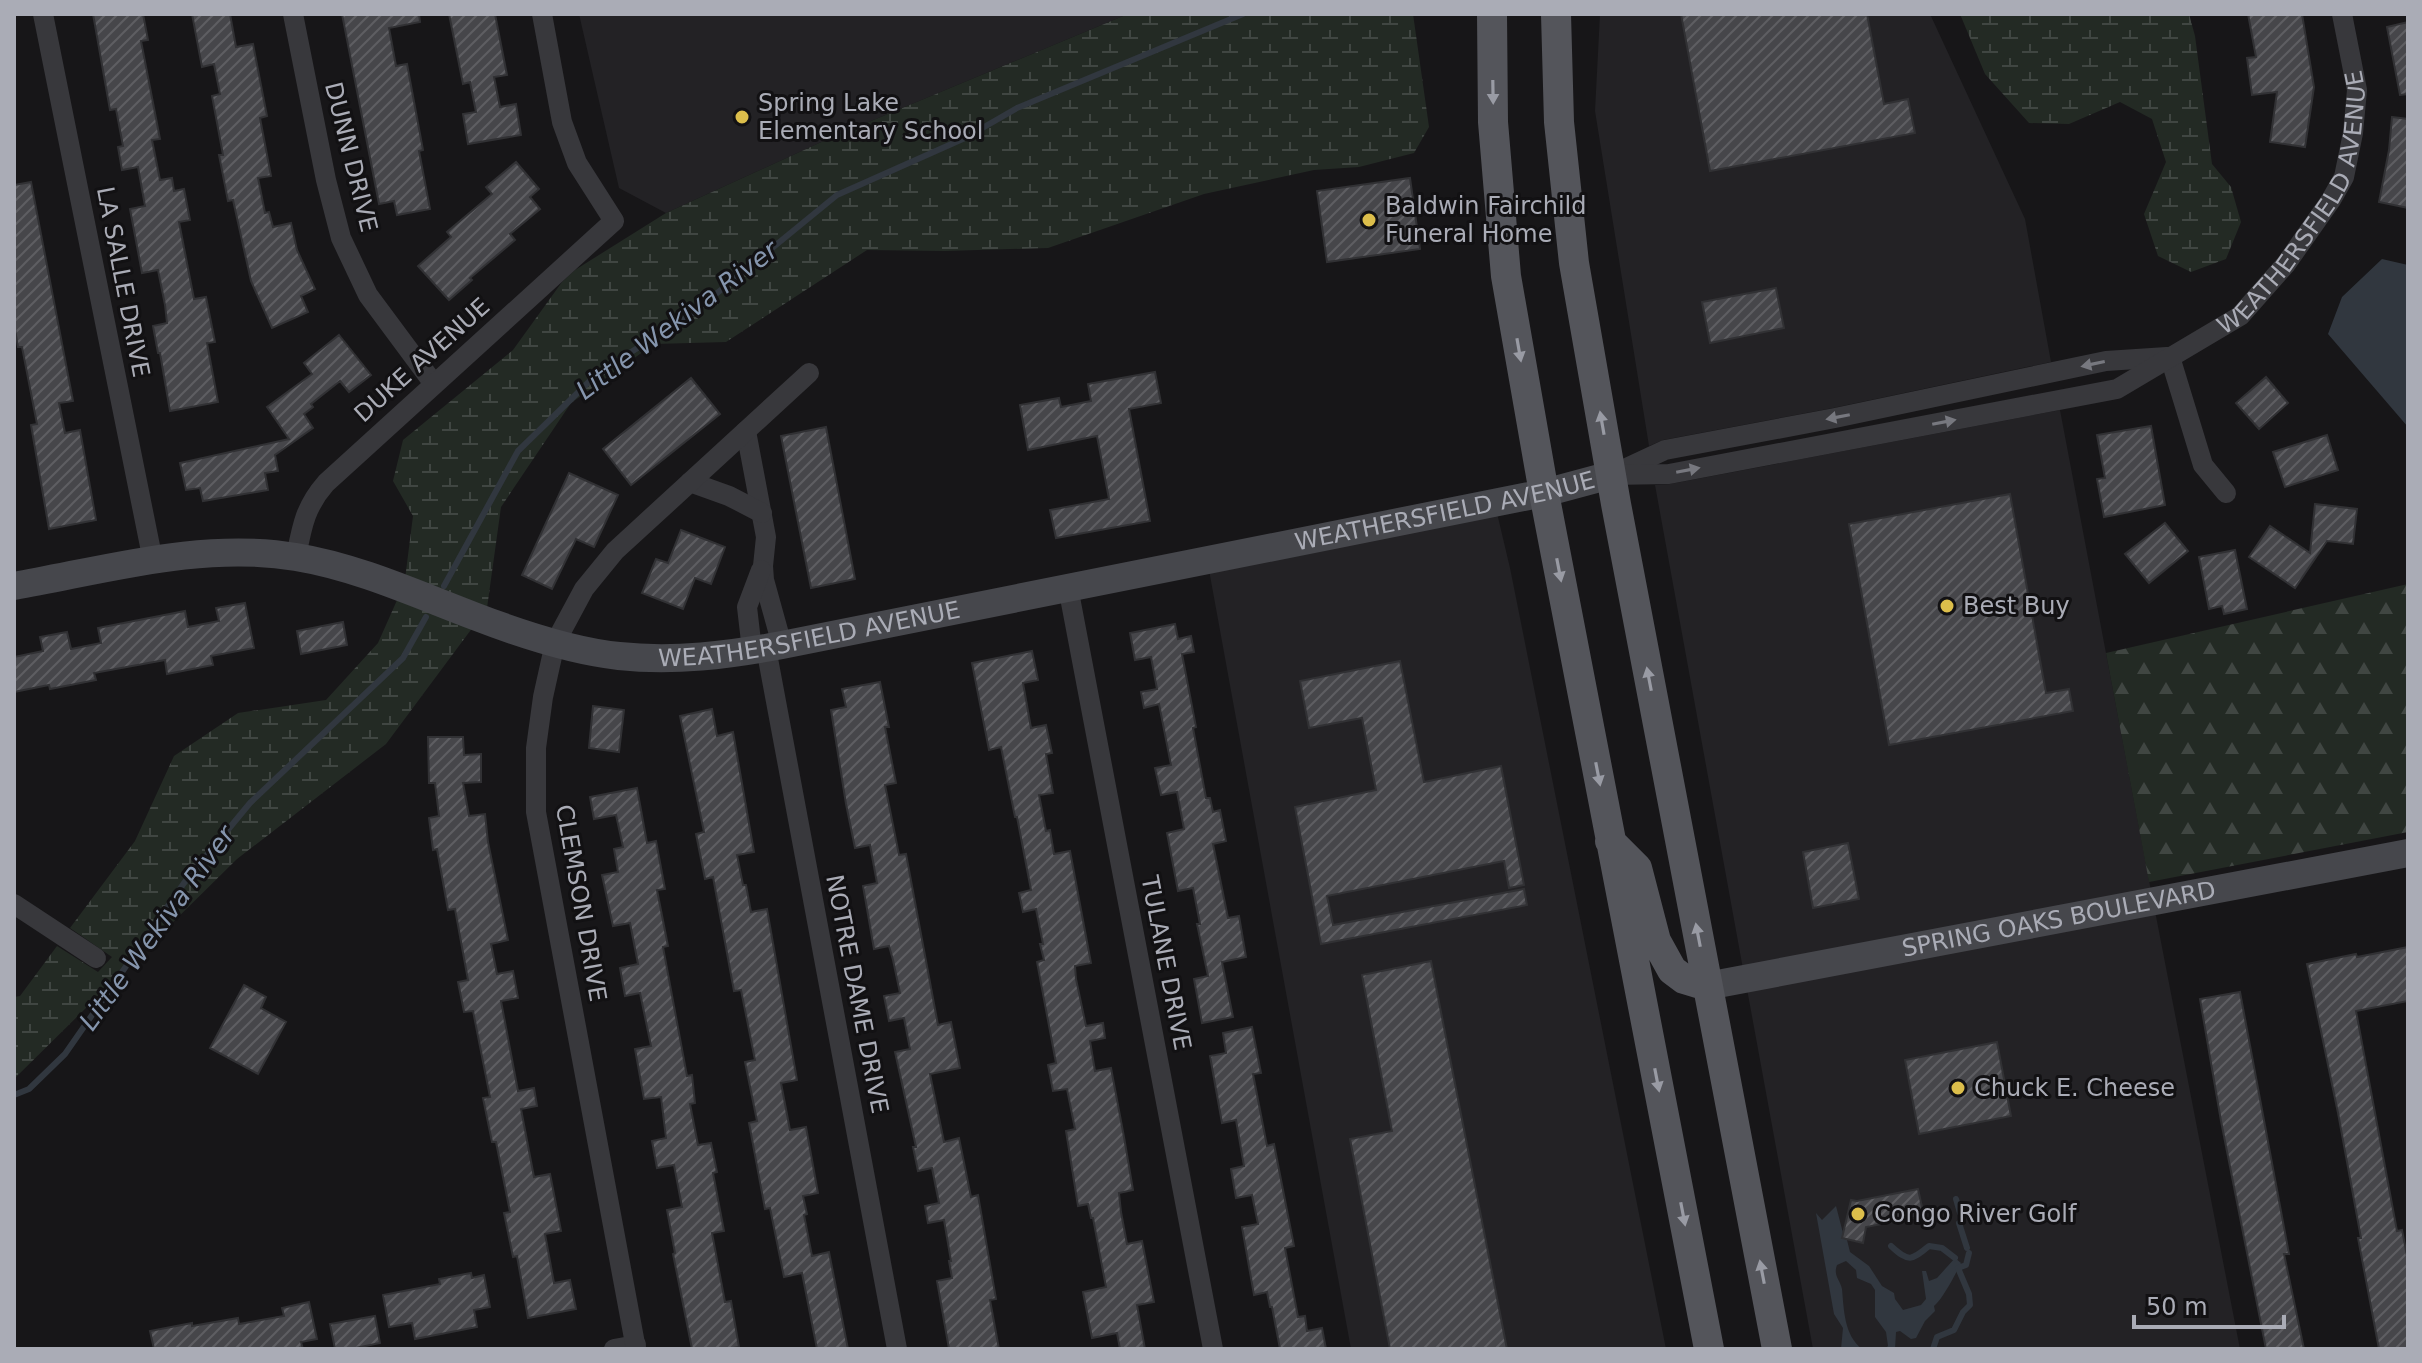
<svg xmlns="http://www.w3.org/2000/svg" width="2422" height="1363" viewBox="0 0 2422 1363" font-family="'DejaVu Sans',sans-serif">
<defs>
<pattern id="forest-firs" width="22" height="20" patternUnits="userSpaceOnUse" patternTransform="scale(2)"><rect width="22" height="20" fill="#232a24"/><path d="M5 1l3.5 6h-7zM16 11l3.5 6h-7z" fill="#404642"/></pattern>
<pattern id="wetland-marsh" width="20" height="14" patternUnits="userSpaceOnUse" patternTransform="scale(2)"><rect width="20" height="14" fill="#232a24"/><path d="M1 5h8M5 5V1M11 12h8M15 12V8" fill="none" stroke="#404642"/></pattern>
<pattern id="building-hatch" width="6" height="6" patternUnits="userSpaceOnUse" patternTransform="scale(2)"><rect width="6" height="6" fill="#46464a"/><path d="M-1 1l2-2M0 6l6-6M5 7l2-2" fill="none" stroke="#5e5e62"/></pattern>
</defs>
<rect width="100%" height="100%" fill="#171618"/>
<!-- built -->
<path fill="#232225" d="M579 14H1128L828 139 666 213 619 188Z
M1600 14H1930L2025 219 2051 362 1833 408 1663 440 1649 446 1595 111Z
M2060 410 2151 891 1743 969 1655 485 1670 484Z
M1497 513 1510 568 1666 1349H1351L1209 570Z
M2155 911 2240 1349H1813L1747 989Z"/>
<!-- forest -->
<path fill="url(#forest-firs)" d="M2408 584V832L2149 882 2106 653Z"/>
<!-- wetland -->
<path fill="url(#wetland-marsh)" d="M1128 14H1413L1429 127 1414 153 1359 167 1314 170 1204 194 1048 248 945 251 867 250 726 342 654 344 571 403 501 507 487 608 405 579 413 516 393 481 403 440 513 350 562 282 575 270 666 213 828 139Z
M1960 14H2189L2195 36 2212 164 2231 187 2241 222 2226 259 2191 272 2158 256 2144 214 2166 162 2152 119 2120 102 2069 124 2029 123 1985 74Z
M398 598 473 627 386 744 237 859 14 1079V997L20 996 57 946 98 972 112 957 70 928 135 841 174 756 238 713 326 700 378 643Z"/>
<!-- water -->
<path fill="#31373f" d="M2382 259 2408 265V427L2328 334 2342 297Z
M1836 1206 1843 1233 1842 1238 1847 1240 1850 1252 1869 1266 1882 1286 1894 1293 1895 1299 1903 1310 1921 1305 1926 1299 1922 1271H1926L1929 1281 1937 1278 1955 1258 1961 1263C1956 1273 1943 1299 1934 1306L1935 1311 1925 1321 1916 1338 1911 1339 1900 1331 1896 1332 1895 1349H1885L1888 1346 1886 1332 1875 1317V1290L1871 1284 1857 1278 1856 1270 1846 1261 1837 1265C1833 1276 1840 1279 1842 1289 1844 1310 1844 1335 1862 1349H1841L1843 1328 1834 1314 1816 1213 1822 1220Z"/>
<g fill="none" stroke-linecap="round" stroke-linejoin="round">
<!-- stream -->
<path stroke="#31373f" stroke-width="6" d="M444 586 518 451 599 372 689 316 837 195 965 138 1017 108 1243 14
M14 1095 29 1089 65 1054 184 883 250 803 403 658 426 617
M1956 1199 1960 1213
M1959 1223 1967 1248
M1891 1246C1909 1263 1912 1260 1929 1246L1942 1248 1955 1258
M1933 1349 1937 1337 1954 1330 1963 1312 1970 1305 1969 1294 1958 1268 1966 1265 1969 1253"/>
</g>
<!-- building -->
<path fill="url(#building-hatch)" stroke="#313134" stroke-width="2" d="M93 14H143L148 40 141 41 160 139 152 140 160 180 172 178 174 191 184 189 190 220 179 222 194 299 206 297 215 342 207 343 218 402 170 411 160 353H158L153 326 167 323 165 305 158 270 142 273 130 209 145 206 138 167 122 170 118 147 123 146 116 109 110 110Z
M192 14H230L236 47 253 44 267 116 260 118 271 176 258 178 265 213 269 212 273 227 291 223 297 250 315 289 301 296 308 312 272 328 251 281 233 200 228 201 219 155H223L212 96 220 94 214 64 202 67Z
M342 14H419L420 22 389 28 396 66 407 64 423 150 419 151 430 209 397 215 394 201 379 204Z
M449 14H495L507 75 494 77 500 107 516 104 521 135 468 144 463 114 476 112 470 82 463 84Z
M1681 14H1867L1884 104 1908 99 1915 133 1710 171Z
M2248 14H2302L2314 87 2305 147 2270 142 2277 92 2252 95 2247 58 2256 57Z
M2408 22V94L2400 95 2387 27Z
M2392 117 2408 119V208L2379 202 2389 150Z
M516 162 539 189 530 197 540 209 510 234 515 240 470 278 472 280 449 300 418 266 451 237 447 232 492 194 486 187Z
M1410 178 1420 249 1327 262 1317 191Z
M31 182 73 401 59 403 65 433 80 430 96 520 49 529 31 425 37 424 22 347H18L14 324V185Z
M1776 288 1784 328 1710 343 1702 302Z
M339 335 371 375 349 392 340 381 311 404 313 407 304 414 313 428 275 455 278 471 265 473 268 490 203 501 200 488 186 490 180 463 289 439 267 407 312 374 304 363Z
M1155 372 1161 403 1129 409 1150 521 1056 538 1050 510 1109 499 1097 436 1028 450 1020 405 1059 398 1061 407 1091 401 1088 384Z
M2266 377 2288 403 2259 429 2236 403Z
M691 378 720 414 631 485 603 449Z
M2151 426 2165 505 2104 517 2097 479 2105 478 2097 435Z
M826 427 855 579 811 588 781 436Z
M2327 435 2338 470 2285 487 2273 452Z
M569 473 618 495 594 547 576 539 552 589 522 575Z
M2010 494 2046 693 2069 689 2073 711 1889 745 1849 524Z
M2315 504 2357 509 2353 544 2327 541 2295 588 2249 557 2270 526 2310 553Z
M2165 523 2188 551 2149 583 2125 554Z
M681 530 725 547 711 584 695 578 683 609 642 593 656 559 668 563Z
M2235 550 2247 609 2224 614 2222 606 2209 609 2199 557Z
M245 603 254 648 211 656 213 665 167 674 165 660 94 673 96 680 50 689 49 685 14 692V657L43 651 40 637 67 632 71 649 101 643 98 628 185 611 188 627 219 621 216 608Z
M343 622 347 645 301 654 297 631Z
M1175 624 1178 639 1191 636 1194 652 1182 654 1196 727 1193 728 1206 798H1210L1213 812 1220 810 1226 841 1213 844 1228 918 1239 916 1246 957 1222 962 1233 1017 1202 1023 1194 979 1208 976 1197 924H1200L1193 888 1178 891 1167 833 1184 829 1177 792 1161 795 1155 768 1171 765 1159 704 1144 708 1141 692 1157 689 1151 657 1135 660 1130 633Z
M1032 651 1038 680 1023 683 1031 728 1046 725 1052 753 1046 754 1053 793 1039 795 1046 831 1050 830 1054 854 1070 851 1091 963 1075 966 1076 979 1086 1026 1103 1023 1105 1038 1090 1041 1095 1071 1111 1068 1124 1137 1133 1190 1119 1193 1121 1212 1127 1244 1142 1241 1154 1302 1137 1305 1145 1349H1120L1117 1333 1092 1338 1083 1292 1106 1287 1093 1218H1091L1088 1204 1078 1206 1066 1131 1075 1129 1067 1089 1053 1091 1048 1065 1056 1063 1037 962 1044 960 1040 944H1043L1036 909 1023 912 1019 893 1031 890 1017 817H1015L1001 747 989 750 972 663Z
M1400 661 1424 782 1501 766 1524 885 1509 888 1504 861 1327 896 1333 925 1524 889 1527 905 1321 944 1295 807 1376 790 1362 718 1309 728 1300 681Z
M880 682 889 727H885L896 783 885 785 899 855 906 854 938 1025 951 1022 960 1068 930 1074 944 1142 959 1138 971 1197 978 1195 996 1299 990 1300 999 1349H949L937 1281 952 1278 949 1261H951L944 1220 928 1223 925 1206 939 1203 932 1168 918 1171 913 1147H916L895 1052 910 1049 904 1018 889 1021 884 996 900 993 893 960 889 946 874 949 863 886 877 883 870 845 855 848 846 804 831 710 846 707 842 689Z
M593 706 624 710 619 752 589 748Z
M712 709 717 736 733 732 754 852 737 855 743 885H746L751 912 767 909 797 1080 781 1083 790 1130 806 1127 818 1193 803 1196 807 1214 804 1215 812 1256 829 1252 848 1349H817L802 1273 784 1277 770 1208 765 1209 749 1123 757 1121 745 1062 755 1060 741 990 734 991 713 877 705 879 696 834 704 832 680 716Z
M428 737H463L464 755 481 754V782L463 783 469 816 485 814 488 842 508 940 491 944 497 974 513 971 518 998 501 1001 518 1091 534 1088 537 1106 521 1109 534 1177 550 1174 553 1189 561 1231 545 1234 554 1283 570 1280 576 1309 528 1318 517 1256 513 1257 504 1213 510 1212 496 1142H492L483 1098 490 1097 473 1011 464 1012 458 982 468 980 455 909 448 910 437 849 433 850 429 818 439 816 435 783H429Z
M637 788 647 843 656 841 665 889 657 890 668 946 663 947 687 1076 692 1075 695 1103 690 1104 698 1145 711 1143 717 1172 713 1173 724 1231 712 1233 725 1302 731 1301 739 1347 728 1349H692L673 1254 675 1253 667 1210 682 1207 674 1165 657 1168 652 1141 666 1138 661 1097 644 1099 635 1049 651 1046 640 993 625 996 620 968 638 964 630 923 613 926 602 875 618 872 614 849 623 847 616 815 594 819 590 797Z
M1848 843 1859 899 1813 908 1803 852Z
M2408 947V1001L2356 1011 2397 1231 2402 1230 2408 1261V1349H2379L2358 1238H2361L2338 1113 2307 964 2356 954 2357 957Z
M1431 961 1507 1349H1390L1350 1139 1392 1131 1362 975Z
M244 985 266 997 261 1008 286 1022 258 1074 210 1048Z
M2240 992 2289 1254H2284L2304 1349H2266L2221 1121 2200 999Z
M1252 1027 1261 1073 1253 1074 1267 1146 1274 1144 1294 1246 1285 1248 1298 1317 1305 1316 1307 1331 1322 1328 1326 1349H1280L1272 1307H1270L1267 1292 1254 1295 1242 1227 1258 1224 1252 1195 1236 1198 1231 1169 1244 1166 1236 1120 1222 1123 1210 1056 1226 1053 1223 1033Z
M1997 1042 2011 1116 1919 1134 1905 1060Z
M1918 1189 1924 1216 1866 1227 1863 1243 1842 1238 1851 1200 1857 1201Z
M471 1273 472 1278 484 1275 490 1307 474 1310 477 1327 415 1339 412 1323 389 1327 383 1295 440 1284 439 1279Z
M309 1302 317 1339 301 1342 303 1349H154L150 1331 192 1323V1326L238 1318 239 1324 284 1316 282 1308Z
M375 1316 380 1343 351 1349H335L330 1324Z"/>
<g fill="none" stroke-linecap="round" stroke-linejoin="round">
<!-- street -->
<g stroke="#38383c" stroke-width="20">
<path d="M43 14 153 561"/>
<path d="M293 14 326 180 341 238 368 295 434 384"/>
<path d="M2170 357 2203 465 2226 493"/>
<path d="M746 431 766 537 763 566 764 580 782 645"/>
<path d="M1620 471 1665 450 1835 418 2106 361 2167 357"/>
<path id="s1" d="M1611 475 1669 474 2117 389 2240 316 2286 264 2331 200 2344 177 2353 133 2357 90 2342 14"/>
<path d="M690 482 729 496 762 513"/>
<path d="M296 557C302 526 305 507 326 483L614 221 577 163 562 122 542 14"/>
<path d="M1068 587 1213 1349"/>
<path d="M766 648 897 1349"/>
<path d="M752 650 747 607 761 570"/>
<path d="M14 904 96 958"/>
<path d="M614 1349 636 1345"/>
<path d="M636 1349 536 812V748L543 697 555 643 584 589 615 551 809 373"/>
</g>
<!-- secondary -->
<g stroke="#46474c" stroke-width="28">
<path id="s2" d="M14 586C105 570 203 541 296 557 357 567 416 594 474 616 518 633 572 651 619 656 674 662 729 655 782 645L1544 493 1611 475"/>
<path id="s3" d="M1707 986 2408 853"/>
</g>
<!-- primary -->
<path stroke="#54555b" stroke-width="30" d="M1492 14 1493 122 1506 276 1544 493 1709 1349
M1556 14 1559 122 1574 263 1616 504 1777 1349
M1610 841 1637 868 1656 941 1672 970 1684 979 1707 986"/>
</g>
<!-- one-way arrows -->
<defs><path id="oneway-solid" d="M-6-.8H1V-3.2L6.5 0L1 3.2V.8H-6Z" transform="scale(2)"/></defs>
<g fill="#999ba4">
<use href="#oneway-solid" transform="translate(1493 92) rotate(89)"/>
<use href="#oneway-solid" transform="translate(1519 350) rotate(80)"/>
<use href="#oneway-solid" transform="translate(1602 423) rotate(-100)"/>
<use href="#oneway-solid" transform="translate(1559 570) rotate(79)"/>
<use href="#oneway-solid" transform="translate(1649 679) rotate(-101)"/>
<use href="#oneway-solid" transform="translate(1598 774) rotate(79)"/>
<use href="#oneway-solid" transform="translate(1698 935) rotate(-101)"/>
<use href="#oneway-solid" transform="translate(1657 1080) rotate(79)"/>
<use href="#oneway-solid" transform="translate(1683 1214) rotate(79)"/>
<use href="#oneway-solid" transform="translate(1762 1272) rotate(-101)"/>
</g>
<g fill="#77787f">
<use href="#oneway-solid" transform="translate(2093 364) rotate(168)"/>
<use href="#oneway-solid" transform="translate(1838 417) rotate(169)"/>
<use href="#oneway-solid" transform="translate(1944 422) rotate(-11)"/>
<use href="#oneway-solid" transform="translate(1688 470) rotate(-11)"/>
</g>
<!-- markers -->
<g fill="#dcbe4b" stroke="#121113" stroke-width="3">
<circle cx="742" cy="117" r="8"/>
<circle cx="1369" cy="220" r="8"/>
<circle cx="1947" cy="606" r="8"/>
<circle cx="1958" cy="1088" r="8"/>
<circle cx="1858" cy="1214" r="8"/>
</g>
<g text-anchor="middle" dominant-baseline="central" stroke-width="6" stroke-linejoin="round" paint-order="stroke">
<!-- poi labels -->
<g font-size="24" fill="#aaacb6" stroke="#121113" text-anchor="start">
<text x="758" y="103">Spring Lake<tspan x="758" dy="28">Elementary School</tspan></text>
<text x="1385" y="206">Baldwin Fairchild<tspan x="1385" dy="28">Funeral Home</tspan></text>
<text x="1963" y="606">Best Buy</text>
<text x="1974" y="1088">Chuck E. Cheese</text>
<text x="1874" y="1214">Congo River Golf</text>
</g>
<!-- street labels -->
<g font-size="24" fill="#aaacb6" stroke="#121113">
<text transform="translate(351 157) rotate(76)">DUNN DRIVE</text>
<text stroke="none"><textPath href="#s1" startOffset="786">WEATHERSFIELD AVENUE</textPath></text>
<text transform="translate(123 282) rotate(79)">LA SALLE DRIVE</text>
<text transform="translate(422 360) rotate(-42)">DUKE AVENUE</text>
<text stroke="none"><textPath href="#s2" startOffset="1464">WEATHERSFIELD AVENUE</textPath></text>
<text stroke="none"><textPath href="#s2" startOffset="816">WEATHERSFIELD AVENUE</textPath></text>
<text transform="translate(581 903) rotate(80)">CLEMSON DRIVE</text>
<text stroke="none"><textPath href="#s3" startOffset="358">SPRING OAKS BOULEVARD</textPath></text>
<text transform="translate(1166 963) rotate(79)">TULANE DRIVE</text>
<text transform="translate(857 994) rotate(79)">NOTRE DAME DRIVE</text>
</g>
<!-- water labels -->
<g font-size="26" font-style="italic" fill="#8595ad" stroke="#121113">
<text transform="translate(677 320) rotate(-37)">Little Wekiva River</text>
<text transform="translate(157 928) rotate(-54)">Little Wekiva River</text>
</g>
</g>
<!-- border -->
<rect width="2422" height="1363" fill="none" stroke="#aaacb6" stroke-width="32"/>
<!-- scale -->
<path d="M2134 1315v12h150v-12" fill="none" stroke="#aaacb6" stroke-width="4"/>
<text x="2146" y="1315" font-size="24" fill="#aaacb6" stroke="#121113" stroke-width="6" paint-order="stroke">50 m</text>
</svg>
